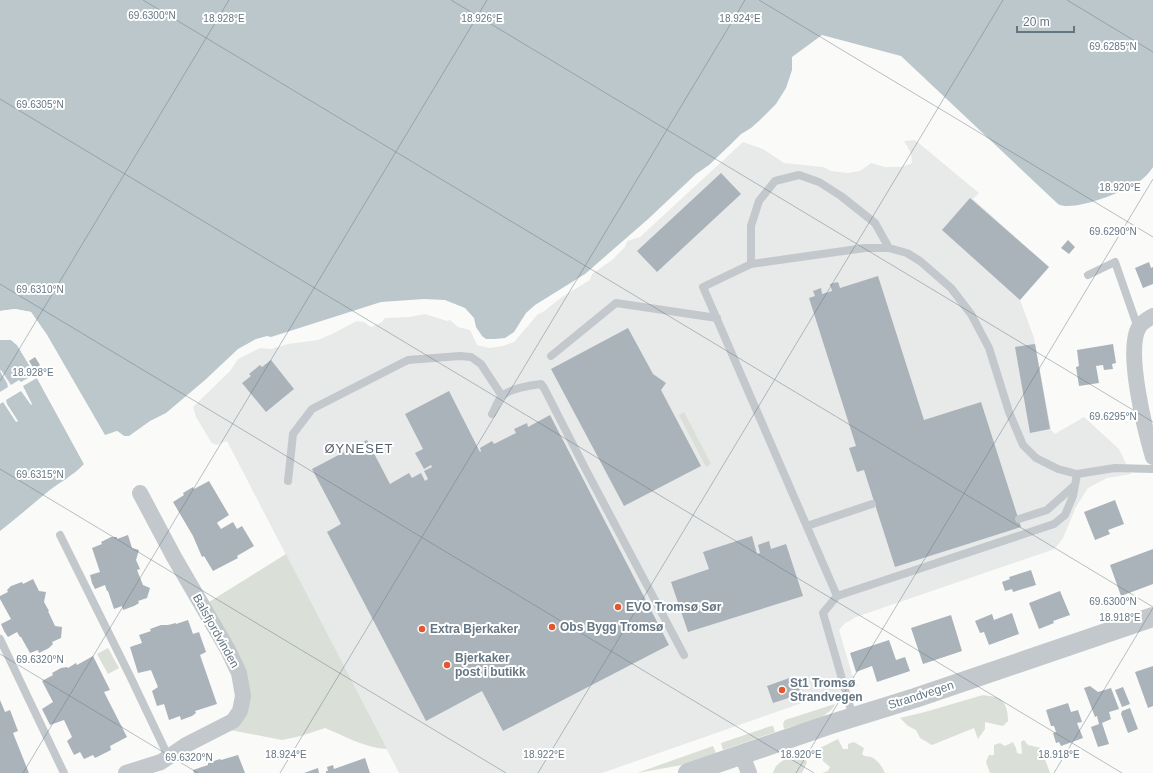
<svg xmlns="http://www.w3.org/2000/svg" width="1153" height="773" viewBox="0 0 1153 773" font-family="Arial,sans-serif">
<rect width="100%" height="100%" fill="#fafaf8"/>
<!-- built -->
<path fill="#e8e9e9" d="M915 140 979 193 973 199 1049 267 1020 300 1034 338 1051 430 1055 434 1084 417 1119 449 1131 474 1107 478 1088 488 1076 507 1063 538 1057 546 1052 550 856 617 844 624 839 630 852 674 858 686 799 704 602 773H399L227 441 216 445 211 442 196 417 193 407 230 371 238 359 260 348 271 349 288 344 318 340 332 334 357 321 364 322 371 327 382 322 385 318 409 317 425 314 447 321 450 320 458 327 470 330 477 345 489 348 503 346 514 342 538 314 543 312 562 297 590 280 592 274 612 260 625 247 627 241 640 237 743 142 763 149 784 163 823 167 831 171 848 173 860 171 871 163 885 167H901L912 163 911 153 904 141Z"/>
<!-- green -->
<path fill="#dadfd7" d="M684 412 711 464 706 467 679 415Z
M286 554 387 749C365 748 345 736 325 728L301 736 282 740 230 730 247 713 209 602Z
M108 648 119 668 108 674 97 654Z
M983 695C987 696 992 696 996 697 1006 700 1008 712 1008 721L1003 726 985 722V729L978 739 974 728 932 745 920 738 916 730 908 726 900 718 925 712Z
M835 704C829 719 799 724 784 729L783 724 785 720Z
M771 726H773L775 732 723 750 721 743Z
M838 739 843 749H848V744L854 742 864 748 862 754C865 757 867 756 871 757 878 760 882 767 885 773H822L828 771 830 767 823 761 816 750Z
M1024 740 1028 745 1041 748 1050 773H990L986 762 989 755H994V745L1000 743 1005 746 1013 742 1016 748 1017 753 1022 754 1021 742Z
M713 746 716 753 682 765 637 773Z
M797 755H802L807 762 802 773H773C776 761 787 759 797 755Z"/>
<!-- water -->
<path fill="#bbc7cb" d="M0 0H1153V167C1148 175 1140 182 1132 186 1117 194 1072 212 1058 204L901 56 822 35 792 57V70L786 88 776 104 760 120 751 128 741 134 729 146 709 165 696 174 647 220 585 274 535 305 526 313 514 332 505 338 494 339H486L482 336 476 327 474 318 465 308 445 300 424 299 381 302 271 337 267 336 256 339 238 349 205 380 166 413 150 421 129 436H124L117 431 105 436 47 335 31 312 15 309 0 311Z
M0 340H11L17 345 38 380 84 464C73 476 58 483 45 494 30 506 16 519 0 531Z"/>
<!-- pier -->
<path fill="#fafaf8" d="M15 309 31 312 47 335 105 435 117 431 124 436 123 437 116 433 109 437H103L45 336 30 314 15 311 0 313V311Z
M0 338H12L19 343 40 379 86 462 84 464 37 378 23 386 32 404 31 405 21 391 6 400 7 404 18 421 16 422 3 402 0 404V392L8 387 7 383 0 371 1 370 11 385 19 380 21 382 35 374 17 345 11 340H0Z"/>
<!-- building -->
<path fill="#aab3b9" d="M721 173 741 194 657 272 637 251Z
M970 198 1049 267 1020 300 942 230Z
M1068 240 1075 247 1069 254 1061 248Z
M1149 262 1151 268 1153 267V284L1143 288 1135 268Z
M878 276 924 420 981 402 1021 527 895 567 864 470 857 472 849 448 856 446 809 298 815 296 813 291 821 288 822 294 832 291 830 284 838 282 840 288Z
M628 328 653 374 666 383 661 390 701 466 624 506 551 369Z
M1035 344 1050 429 1030 433 1015 347Z
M1113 344 1116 363 1112 364 1113 369 1104 370 1103 365 1096 366 1099 383 1079 386 1076 367 1079 366 1077 350Z
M35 357 40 365 34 369 29 361Z
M271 360 294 389 266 412 242 383 251 376 249 374 260 365 262 367Z
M449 391 480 452 481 451 480 448 492 441 494 444 516 433 514 429 527 423 528 427 550 415 669 645 503 731 482 691 426 721 327 532 341 524 312 469 367 440 390 484 409 473 412 478 421 473 425 481 428 479 424 471 432 467 431 465 424 469 415 453 423 449 405 414Z
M209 481 229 515 218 522 217 523 221 529 233 522 237 529 242 526 254 546 237 556 238 558 213 571 204 556 202 557 193 536 173 502 184 495 183 493 193 487 194 489Z
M1115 500 1124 524 1108 530 1110 534 1095 540 1084 512Z
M128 535 132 548 139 550 136 560 140 569 137 570 143 585 150 588 147 598 138 601 139 603 134 606 123 610 122 606 114 609 108 591H107L105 585 95 589 92 583 90 575 100 572 92 548 102 544 101 542 111 537H117V539Z
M752 536 757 554 760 553 758 545 769 541 771 549 786 544 803 596 688 632 671 582 709 569 703 552Z
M1153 549V584L1121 596 1110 565Z
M1031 570 1036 585 1013 592 1012 589 1005 591 1002 582 1010 579 1009 577Z
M33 579 39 591 46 592 44 602 49 611H48L55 626 62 627 61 638 52 642 53 644 49 648 39 653 38 650 30 653 21 637H20L17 632 8 637 4 631 1 624 11 619 0 599V596L8 592 7 590 11 586 22 582 23 584Z
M1060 591 1070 615 1053 621 1054 623 1039 629 1029 603Z
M1012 613 1019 634 989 645 984 632 980 633 975 621 992 614 994 620Z
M951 615 962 651 923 664 911 628Z
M188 620 193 634 199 632 206 652 200 655 217 704 195 711 196 713 192 716 181 720 180 716 169 720 164 704 157 706 152 691 158 687 151 670 138 673 130 647 142 643 139 635 151 631 150 629 161 625H168L176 623V624Z
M889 640 896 660 905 657 910 671 877 682 872 666 856 672 850 653Z
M93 656 110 690 104 692 127 737 110 746 111 750 95 758 93 755 84 759 80 752 74 755 67 741 72 737 64 720 50 725 42 709 53 702 42 681 53 675 52 673 61 668 67 667 68 668 76 663 77 665Z
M1153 666V706L1148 708 1135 672Z
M795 676 801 694 773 703 767 686Z
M1090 686 1098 692 1111 688 1119 709 1109 712 1111 719 1102 723 1109 744 1098 747 1091 727 1099 724 1097 716 1095 717 1084 688Z
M1123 687 1130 704 1122 707 1115 690Z
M0 700 5 712 10 710 18 731 13 733 29 773H0Z
M1068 703 1071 712 1078 710 1082 722 1077 723 1083 738 1061 746 1059 742 1056 743 1053 733 1056 732 1054 726H1051L1046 710Z
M1130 708 1138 729 1128 733 1121 714 1122 711Z
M238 755 245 773H194L193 770 208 765V763L220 759 221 760Z
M365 758 370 773H326V771H328L327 767 333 765 334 769Z
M318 768 319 773H304Z"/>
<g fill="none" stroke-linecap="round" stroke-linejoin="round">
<!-- service -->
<path stroke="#c3c8cc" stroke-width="8" d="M751 264V226L759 201 775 181 799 175 819 182 841 196 875 223 889 248
M1088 275 1115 262 1138 328
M551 356 616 303 717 318
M492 414C495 409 497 402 501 397 508 389 531 385 541 384L544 388 586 470 684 655
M288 481 293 434 312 409 408 360 460 356 471 357 481 364 502 396
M1019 519 1047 510 1075 485
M807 526 872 504
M60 535 130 676 169 758
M837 596 703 287 751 264 865 248H889L907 253 920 261 951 288 971 314 989 348 1009 412 1023 445 1036 458 1058 469 1077 474 1115 468 1153 469
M0 639 64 773
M853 717 823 613 837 596 1054 524 1065 515 1073 496 1077 474"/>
<!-- minor -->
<path stroke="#c3c8cc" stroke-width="16" d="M1153 316C1148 319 1142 322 1139 327 1125 350 1145 430 1153 457
M742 755 749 773
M126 773 161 762 186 745 233 721 240 711 243 696 239 673 228 650 174 557 140 493"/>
<!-- tertiary -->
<path stroke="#c3c8cc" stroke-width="20" d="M688 773 828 725 915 698 1153 617"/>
</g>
<!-- ticks -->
<path fill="none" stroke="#657683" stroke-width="1" stroke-opacity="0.45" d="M143 0 1153 607M451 0 1153 422M759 0 1153 237M1067 0 1153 52M0 99 1122 773M0 284 814 773M0 381 229 0M0 469 506 773M0 654 198 773M23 773 487 0M280 773 745 0M538 773 1003 0M796 773 1153 179M1054 773 1153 608"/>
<!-- markers -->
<g fill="#e4572e" stroke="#fff" stroke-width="1.5">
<circle cx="618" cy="607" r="4"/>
<circle cx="552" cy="627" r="4"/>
<circle cx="422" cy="629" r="4"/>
<circle cx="447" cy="665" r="4"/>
<circle cx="782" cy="690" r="4"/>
</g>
<g text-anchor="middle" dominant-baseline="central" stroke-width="4" stroke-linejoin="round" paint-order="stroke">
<!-- poi labels -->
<g font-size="12" font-weight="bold" fill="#657683" stroke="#fff" text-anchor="start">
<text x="626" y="607">EVO Tromsø Sør</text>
<text x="560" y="627">Obs Bygg Tromsø</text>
<text x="430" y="629">Extra Bjerkaker</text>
<text x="455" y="658">Bjerkaker<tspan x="455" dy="14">post i butikk</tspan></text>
<text x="790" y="683">St1 Tromsø<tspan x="790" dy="14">Strandvegen</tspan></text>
</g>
<!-- street labels -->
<g font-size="12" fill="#657683" stroke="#fff">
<text transform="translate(216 631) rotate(61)">Balsfjordvinden</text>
<text transform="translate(921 695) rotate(-18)">Strandvegen</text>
</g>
<!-- neighbourhood labels -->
<g font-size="13" letter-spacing="1" fill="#57646e" stroke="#fff">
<text x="359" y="448">ØYNESET</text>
</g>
</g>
<g font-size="10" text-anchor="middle" fill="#657683" stroke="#fff" stroke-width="4" stroke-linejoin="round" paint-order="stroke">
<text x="152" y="19">69.6300°N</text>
<text x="224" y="22">18.928°E</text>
<text x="482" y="22">18.926°E</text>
<text x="740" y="22">18.924°E</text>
<text x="1113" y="50">69.6285°N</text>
<text x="40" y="108">69.6305°N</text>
<text x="1120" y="191">18.920°E</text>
<text x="1113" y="235">69.6290°N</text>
<text x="40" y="293">69.6310°N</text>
<text x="33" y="376">18.928°E</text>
<text x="1113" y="420">69.6295°N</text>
<text x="40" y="478">69.6315°N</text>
<text x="1113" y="605">69.6300°N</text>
<text x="1120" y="621">18.918°E</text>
<text x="40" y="663">69.6320°N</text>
<text x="286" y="758">18.924°E</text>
<text x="544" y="758">18.922°E</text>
<text x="801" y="758">18.920°E</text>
<text x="1059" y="758">18.918°E</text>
<text x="189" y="761">69.6320°N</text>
</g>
<!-- scale -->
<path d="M1017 26v6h57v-6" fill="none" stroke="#657683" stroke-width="2"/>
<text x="1023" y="26" font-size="12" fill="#657683" stroke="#ffffff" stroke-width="3" paint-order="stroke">20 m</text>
</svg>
